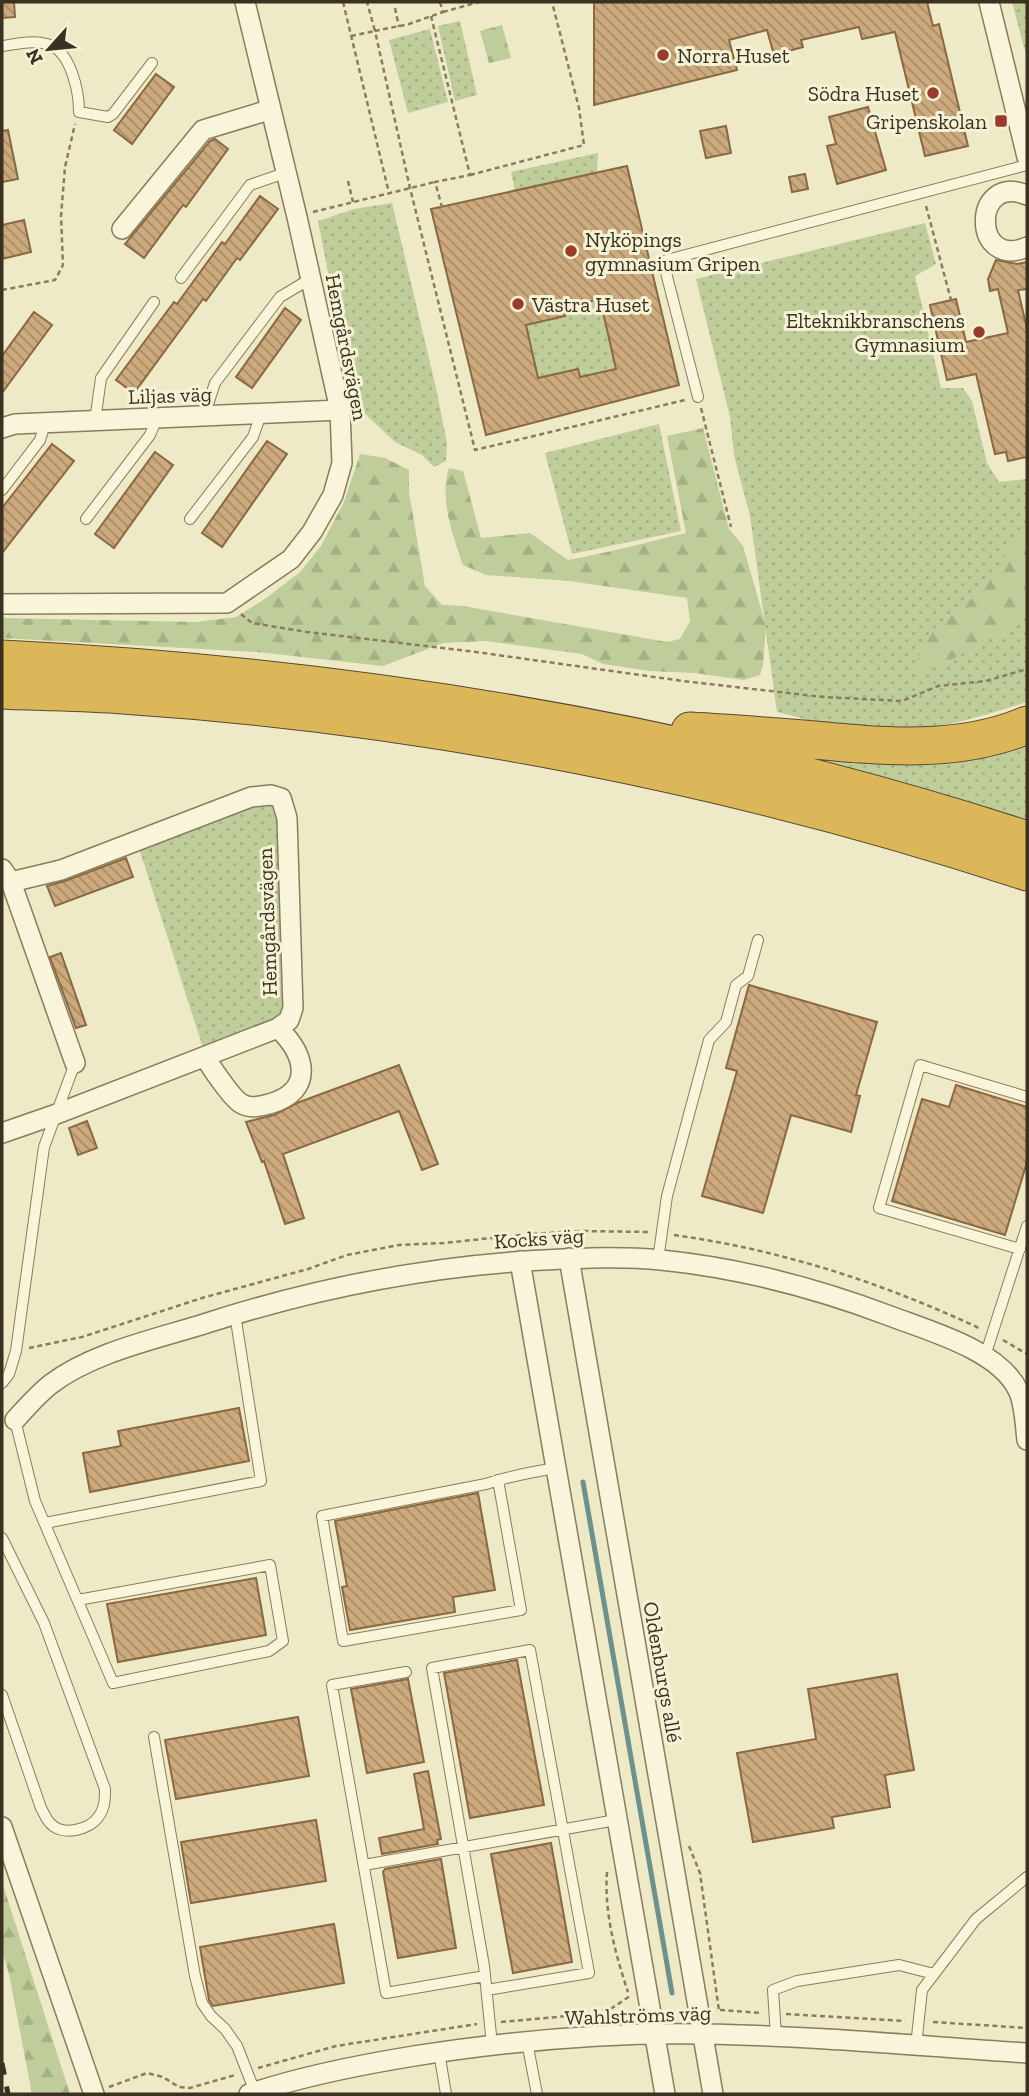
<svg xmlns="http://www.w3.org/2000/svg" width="1029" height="2096" viewBox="0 0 1029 2096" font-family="'Zilla Slab',serif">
<defs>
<pattern id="grass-dots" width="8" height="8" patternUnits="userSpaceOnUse" patternTransform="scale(1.75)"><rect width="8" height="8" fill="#bfcd9a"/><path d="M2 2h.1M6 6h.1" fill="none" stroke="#a5b084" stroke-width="1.8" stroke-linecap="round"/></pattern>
<pattern id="forest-firs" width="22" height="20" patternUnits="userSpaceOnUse" patternTransform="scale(1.75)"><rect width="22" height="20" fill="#bfcd9a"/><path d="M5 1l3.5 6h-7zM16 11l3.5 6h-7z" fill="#a5b084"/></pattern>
<pattern id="building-back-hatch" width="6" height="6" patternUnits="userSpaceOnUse" patternTransform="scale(1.75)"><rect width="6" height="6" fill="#ccaa7d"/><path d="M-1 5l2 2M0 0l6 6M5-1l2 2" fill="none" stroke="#a78b66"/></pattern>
</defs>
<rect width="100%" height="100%" fill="#eee9c7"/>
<!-- grass -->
<path fill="url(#grass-dots)" d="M1012 2H1027V59Z
M460 21 477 95 455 101 438 26Z
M430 29 448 102 408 113 389 40Z
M598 153 597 172 515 191 511 172Z
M392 203 436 388 447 443 446 461 434 467 422 455 395 442 361 410 340 334 318 221 354 209Z
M925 223 936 264 915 276 941 388H963L972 401 987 463 999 482 1027 479V702C983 716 937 731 889 732 852 733 813 721 777 712L750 516 734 455 730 417 696 279Z
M600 299 616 369 580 377 578 369 538 378 524 315 536 323 565 316 563 308Z
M659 424 681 531 572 554 545 453Z
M1027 732V820L918 786 783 749Z
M281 804 289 1006 282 1022 204 1051 137 842 230 807Z"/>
<!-- forest -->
<path fill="url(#forest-firs)" d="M502 25 511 58 489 63 480 31Z
M703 428 729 529 743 546 766 626 763 665 760 675 744 680 695 673 649 671 603 664 582 654 485 641 443 643 383 666 258 652 2 638V618L196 622 236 617 265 599 300 572 321 546 344 502 360 454 385 458 409 470V492L425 586 442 605 463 606 667 642 680 639 690 621 687 598 569 581 486 575 463 565C453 536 439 499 449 468L463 471 481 538 530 533 568 560C608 553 647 542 686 533L667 436Z
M1027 530V609L1004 631 936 668 924 671 916 670 915 664 933 631 982 590 1013 544Z
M2 1882 70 2094H32L9 1974 2 1950Z"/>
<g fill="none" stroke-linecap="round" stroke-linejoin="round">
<!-- stream -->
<path stroke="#6e918e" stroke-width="5" d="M583 1482 672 1993"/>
</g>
<!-- building -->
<path fill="url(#building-back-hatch)" stroke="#896942" stroke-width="2" fill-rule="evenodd" d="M2 2H14L15 17 2 18Z
M594 2H927L933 26 939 24 968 146 925 156 895 32 862 39 859 27 801 40 803 47 774 55 767 30 729 40 737 70 594 105Z
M156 74 174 87 132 144 114 130Z
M868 107 886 170 837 184 827 146 836 144 829 117Z
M726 126 731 153 706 158 700 131Z
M8 130 18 179 2 182V131Z
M215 139 228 149 186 207 183 205 144 258 125 244 210 141Z
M627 166 679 385 486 435 431 209ZM600 299 616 369 580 377 578 369 538 378 526 325 565 316 563 308Z
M805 174 808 189 792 192 789 177Z
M260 196 278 209 240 260 237 258 206 301 203 299 134 393 116 380 174 302 177 304 222 242 225 244Z
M24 220 31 252 2 259V225Z
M996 260 1017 264 1027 262V289L1018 290 1027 329V457L1008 461 1006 452 995 454 976 374 947 380 930 305 956 299 966 342 1008 333 998 289 990 291 988 279Z
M285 308 301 320 252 388 236 377Z
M34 312 52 325 2 393V356Z
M267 441 287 454 222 547 202 533Z
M52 444 74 461 2 553V508Z
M155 452 173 465 114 548 95 534Z
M126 858 133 877 55 906 47 886 65 881Z
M61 953 86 1025 76 1028 50 957Z
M749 985 877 1022 856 1095 860 1096 851 1132 791 1115 763 1213 702 1196 737 1071 726 1068Z
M399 1065 438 1164 422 1170 399 1111 283 1154 304 1218 285 1224 264 1161 262 1162 246 1122 274 1115 297 1103Z
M956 1085 1027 1107V1162L1005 1235 892 1201 922 1099 949 1107Z
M87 1121 97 1148 78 1155 69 1128Z
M239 1408 249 1461 90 1492 83 1453 121 1446 118 1431Z
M478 1493 495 1590 453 1597 455 1612 350 1630 342 1587 347 1586 335 1521Z
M256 1578 266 1635 118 1662 107 1604Z
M517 1660 544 1805 470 1818 444 1673Z
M897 1674 914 1770 885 1775 890 1807 832 1817 834 1828 753 1842 737 1753 816 1739 808 1689Z
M408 1679 424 1762 367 1773 351 1689Z
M298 1717 309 1776 176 1799 165 1740Z
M428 1771 441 1839 437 1840 438 1844 382 1854 379 1838 424 1829 414 1774Z
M316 1820 326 1881 191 1903 181 1842Z
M551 1843 572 1962 513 1973 491 1854Z
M441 1859 456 1948 398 1958 383 1872 385 1869Z
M334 1924 344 1983 213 2006 209 2000 200 1947Z"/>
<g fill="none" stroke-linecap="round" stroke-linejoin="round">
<!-- service casing -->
<g stroke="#8a7c5c" stroke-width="12">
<path id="service" d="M2 46C16 44 32 40 47 44 71 50 79 92 79 112L108 117 113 114 152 63
M181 278 250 185 285 173
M698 397 663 261 1027 165
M204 416 215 383 280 297 310 279
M95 421 101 378 154 302
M2 490 40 440 45 423
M86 519 150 435 157 418
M190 519 253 437 261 414
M1020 1249 879 1208 920 1065 1027 1097
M658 1260 667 1196 709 1040 726 1022 736 985 748 976 758 940
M985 1356 1027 1226
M2 1383 9 1374 16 1351 44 1147 75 1063
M15 1420 35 1501 113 1683 269 1651 283 1641 270 1565 78 1600
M498 1480 521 1610 343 1641 322 1516 486 1484C509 1476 532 1472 556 1468
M45 1523 261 1481 235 1314
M2 1538 44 1623 105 1789C105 1798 105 1808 99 1816 90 1830 62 1837 50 1823 46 1819 44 1813 41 1808L2 1695
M406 1672 332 1685 386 1993 485 1976
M154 1737 195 1976 202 2003 211 2016 225 2029 237 2046 255 2092
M364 1865 616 1820
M487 1990 589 1973 530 1650 432 1668 484 1966 492 2045
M776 2036 773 1990 797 1981 899 1965 934 1974
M527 2042 537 2094
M916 2046 922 1990 976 1919 1027 1877
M439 2052 446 2094"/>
</g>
<!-- minor casing -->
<g stroke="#8a7c5c" stroke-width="22">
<path id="minor" d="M989 2 1027 157
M1027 195C971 172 972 271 1027 247
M122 229 203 130 269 110
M2 428 15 424 340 410
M2 604 227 603 291 559 312 532 333 495 342 463 340 410 297 217 245 2
M2 869 11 882 75 1063
M205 1057C211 1067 233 1100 242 1104 251 1109 260 1106 269 1104 315 1091 306 1055 278 1028
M2 1133 54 1115 278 1028 289 1020 293 1008 287 818 281 798 271 795 251 797 61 870 11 882
M569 1258 713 2094
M520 1261 665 2094
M15 1420C26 1408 38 1394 51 1384 93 1352 157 1339 207 1323 316 1288 429 1266 543 1260 583 1258 622 1256 661 1260 740 1268 816 1288 890 1316 929 1331 999 1350 1018 1390 1025 1405 1025 1424 1027 1440
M2 1827 94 2094
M249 2094C302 2076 359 2065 414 2056 510 2041 608 2032 705 2034 812 2036 920 2046 1027 2053"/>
</g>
<!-- motorway casing -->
<g stroke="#584930" stroke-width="39">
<path id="motorway" d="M2 659C349 676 696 732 1027 840
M2 690C42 692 83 692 123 695 426 715 739 777 1027 872
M690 731C728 733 766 736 803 739 877 746 957 755 1027 725"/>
</g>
<!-- path -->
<path stroke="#8a7c5c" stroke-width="2.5" stroke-dasharray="5 3.5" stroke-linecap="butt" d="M343 2 389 193
M440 2 443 12 409 24 375 31 410 188 475 450 685 400
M395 8 399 27
M443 12 479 2
M431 16 470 175 435 182 442 207
M351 36 375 31 367 2
M470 175 584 145 579 108 552 2
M348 181 353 202
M926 206 951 300
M313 212 435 182
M2 290 55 280 63 265 61 216 65 167 75 124
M701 408 731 527
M241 614 252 623 307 632 476 652 683 681 823 697 902 701 938 686 986 681 1027 669
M674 1235C782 1250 883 1283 981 1329
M1003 1340 1027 1354
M29 1348 82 1337 202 1298 308 1269 347 1255 399 1245 444 1243 531 1234 580 1231 650 1232
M689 1846 700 1873 719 2011
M607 1872C604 1912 615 1953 628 1992
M720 2010 762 2013
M786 2014 905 2021
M501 2022 589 2014 612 2008 630 1996
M933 2022 1027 2028
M258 2068 336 2046 477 2024
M109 2087 147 2073 163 2077 179 2087 190 2088 235 2075"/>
<!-- service -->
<use href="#service" stroke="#f9f5da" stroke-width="10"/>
<!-- minor -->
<use href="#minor" stroke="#f9f5da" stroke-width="19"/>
<!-- motorway -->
<use href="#motorway" stroke="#dcb759" stroke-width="37"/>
<!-- rail -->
<path stroke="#3a3120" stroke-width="5" stroke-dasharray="12 12" stroke-linecap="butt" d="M2 2063 8 2094"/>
</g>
<!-- markers -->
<g fill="#993c2c" stroke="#f6f2d6" stroke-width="2.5">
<circle cx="663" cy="55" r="7"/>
<circle cx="933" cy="93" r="7"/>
<rect x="994" y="114" width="14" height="14" rx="3.5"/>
<circle cx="571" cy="251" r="7"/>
<circle cx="518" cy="304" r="7"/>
<circle cx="979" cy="332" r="7"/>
</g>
<g text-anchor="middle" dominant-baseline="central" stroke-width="6" stroke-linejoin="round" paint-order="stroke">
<!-- poi labels -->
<g font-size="21" fill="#3a3120" stroke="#f6f2d6" text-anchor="start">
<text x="677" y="55">Norra Huset</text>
<text x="919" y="93" text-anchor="end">Södra Huset</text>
<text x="987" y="121" text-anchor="end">Gripenskolan</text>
<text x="585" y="239">Nyköpings<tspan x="585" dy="24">gymnasium Gripen</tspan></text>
<text x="532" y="304">Västra Huset</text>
<text x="965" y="320" text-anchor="end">Elteknikbranschens<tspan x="965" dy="24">Gymnasium</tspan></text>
</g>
<!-- street labels -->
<g font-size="21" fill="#3a3120" stroke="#f6f2d6">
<text transform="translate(347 347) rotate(79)">Hemgårdsvägen</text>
<text transform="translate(170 395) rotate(-2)">Liljas väg</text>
<text transform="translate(267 922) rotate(-92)">Hemgårdsvägen</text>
<text transform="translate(539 1238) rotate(-4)">Kocks väg</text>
<text transform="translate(663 1672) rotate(80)">Oldenburgs allé</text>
<text transform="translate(638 2015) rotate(-2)">Wahlströms väg</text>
</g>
</g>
<!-- border -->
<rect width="1029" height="2096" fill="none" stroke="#3a3120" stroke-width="7"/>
<!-- north arrow -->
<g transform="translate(49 49) rotate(243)" stroke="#f6f2d6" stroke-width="5" paint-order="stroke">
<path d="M0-5L12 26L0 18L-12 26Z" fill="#3a3120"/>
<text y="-10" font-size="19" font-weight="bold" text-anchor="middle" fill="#3a3120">N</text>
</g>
</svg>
